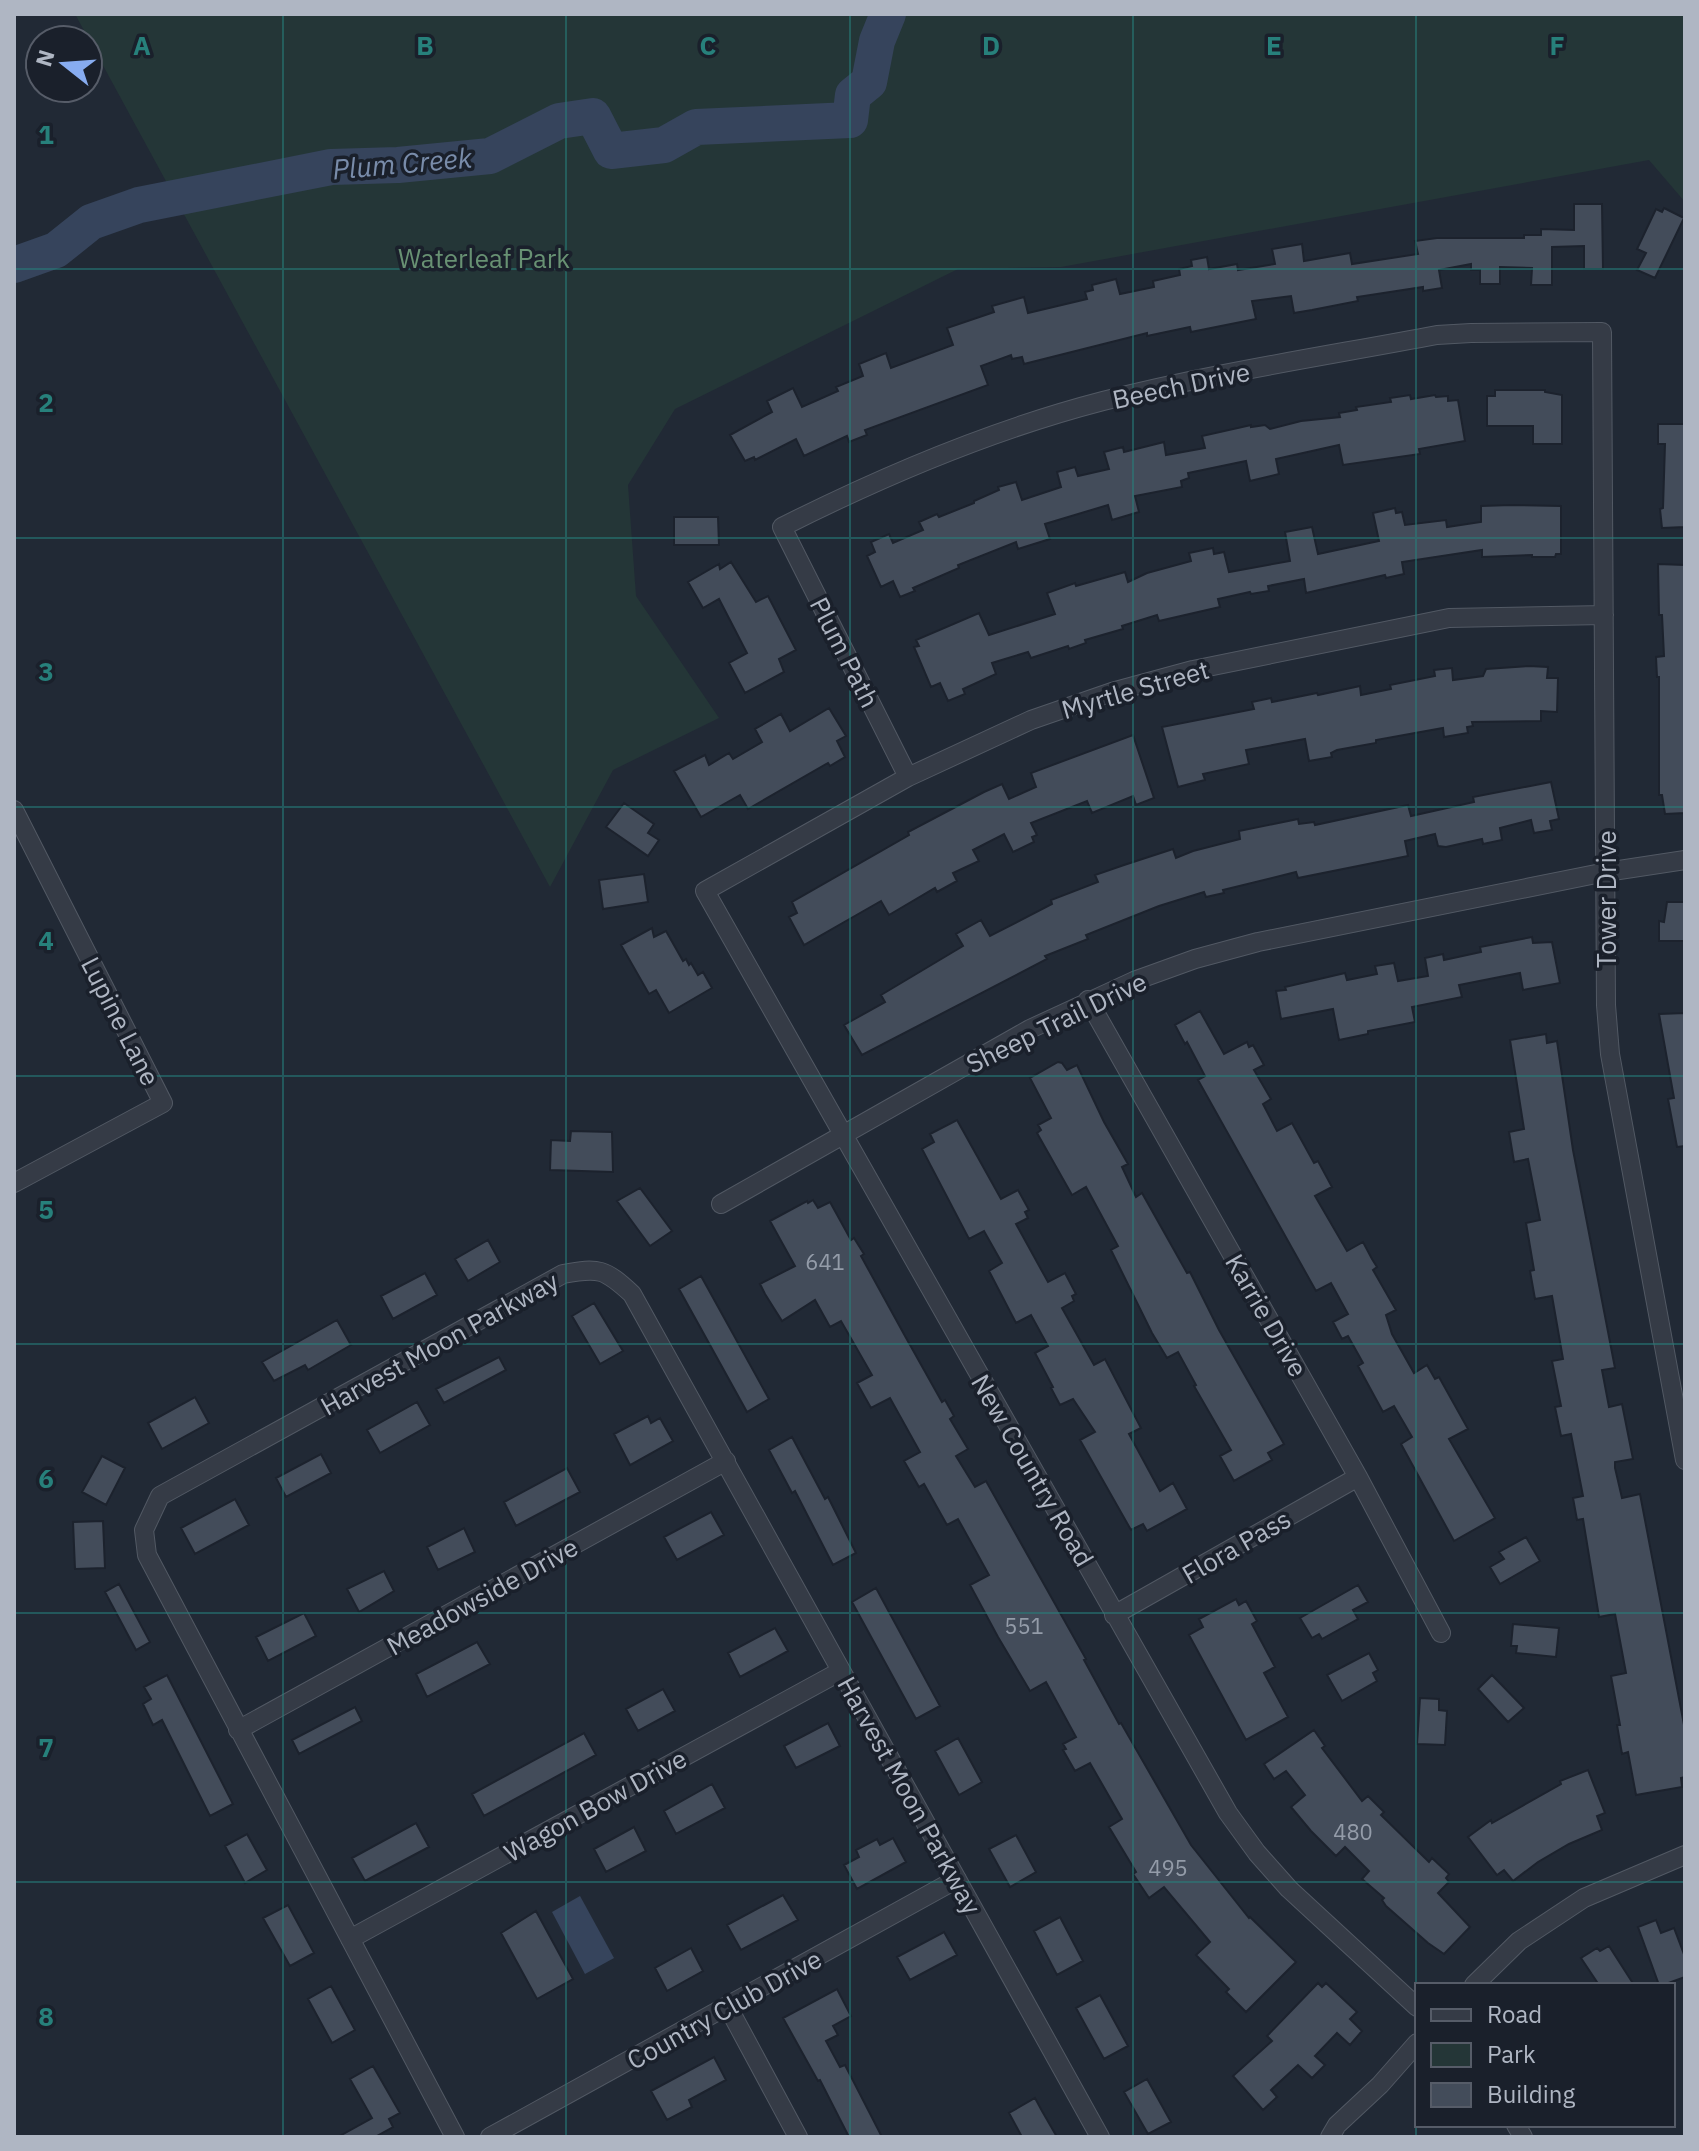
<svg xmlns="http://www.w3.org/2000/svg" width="1699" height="2151" viewBox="0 0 1699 2151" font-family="'IBM Plex Sans',sans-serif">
<rect width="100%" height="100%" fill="#212935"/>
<!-- green -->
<path fill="#243637" d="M75 14H1685V202L1649 160 1061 267 958 269 675 409 628 485 636 596 719 718 613 770 550 887Z"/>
<!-- water -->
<path fill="#36445c" d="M580 1896 614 1958 585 1974 552 1912Z"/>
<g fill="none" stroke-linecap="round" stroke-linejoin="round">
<!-- river -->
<path stroke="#36445c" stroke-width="36" d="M14 265 56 250 91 222 139 205 331 167 398 165 490 156 559 121 593 116 611 151 664 145 696 127 850 120 853 95 869 82 877 41 888 14"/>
</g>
<!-- building -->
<path fill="#434c5a" stroke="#1c222d" stroke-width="2" d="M1574 204H1602L1603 269H1584V246L1552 247V285H1531L1532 268 1500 267V284H1480V270H1471V264L1439 270 1442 288 1423 291V287L1357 297 1358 301 1312 310 1294 313 1291 296 1252 301 1256 319 1191 332 1190 327 1147 336V333L1024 364 1022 357 1012 359 1011 355 981 366 988 385 865 430 867 435 849 442 847 436 804 456 796 439 755 460 754 457 745 461 730 435 772 412 767 401 793 388 802 407 838 391 836 387 863 376 859 364 886 353 891 368 953 345 947 328 994 312 992 306 1024 297 1028 313 1087 299 1085 292 1093 290 1092 285 1116 279 1120 294 1154 287 1153 281 1180 275 1179 269 1192 266 1191 260 1207 257 1209 269 1237 264 1238 270 1275 264 1272 249 1302 244 1304 261 1350 253 1352 264 1418 254 1415 241 1437 238H1524V235H1541V229L1574 230Z
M1664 208 1684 218 1655 278 1637 270 1646 253 1637 249 1656 209 1662 212Z
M1495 390H1545V392L1562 395V444H1533V426H1487V396H1495Z
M1410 395 1411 399 1435 395 1436 397 1448 396V401L1458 400 1465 441 1419 449 1420 454 1343 465 1339 445 1276 459 1279 474 1250 481 1246 461 1188 473 1189 478 1181 481 1182 487 1135 496 1139 512 1112 520 1108 505 1045 524 1050 539 1018 549 1016 542 958 565 959 568 913 588 915 591 900 597 893 581 881 587 867 556 875 552 871 542 889 534 893 543 923 530 919 522 937 514 939 517 974 503V501L999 490 998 487 1016 482 1022 500 1061 487 1057 472 1075 467 1078 476 1109 469 1104 452 1123 447 1124 452 1164 442 1166 455 1205 448 1202 436 1251 425V427L1265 425 1270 429 1301 421 1340 417 1339 413 1357 410 1356 407 1391 402 1390 398Z
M1658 424H1685V527L1662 528 1660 509 1663 508 1665 444H1658Z
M1511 505 1561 506V554H1556L1555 557H1532V555L1482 557V550L1402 562 1404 574 1386 578 1385 575 1306 593 1304 579 1268 586 1269 591 1251 594 1250 592 1218 599 1220 607 1159 621 1157 615 1122 626 1123 629 1085 640 1086 643 1069 649 1068 646 1031 658 1028 652 992 663 996 674 963 689 965 694 948 701 940 683 931 687 914 647 919 646 916 640 979 613 989 635 1055 614 1047 593 1075 583 1076 586 1125 572 1128 582 1147 573 1191 561 1189 553 1213 548 1214 554 1224 552 1229 572 1290 561 1285 532 1312 527 1318 554 1379 541 1373 513 1395 508 1396 513 1402 512 1405 525 1446 520 1447 527 1481 522V506Z
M674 517H718L719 545H674Z
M731 562 756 602 768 596 796 650 779 659 784 672 745 693 729 663 747 653 719 599 703 608 688 582 719 564 720 569Z
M1658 564 1685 565V813L1665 814 1662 795H1659V677H1657L1656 657 1664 656 1662 615H1659Z
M1529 666 1548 667 1547 678H1558L1557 712 1541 711V721L1472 722 1473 726 1467 727 1468 733 1444 737 1443 728 1376 740V743L1337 750 1331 753 1332 757 1309 761 1305 739 1246 750 1249 764 1203 774 1205 780 1178 787 1162 727 1254 709 1252 702 1271 698 1272 702 1317 693 1318 695 1360 686 1361 695 1391 689 1390 685 1435 676 1434 670 1452 668 1453 680 1483 676 1486 669Z
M829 708 846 736 837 741 845 757 830 766 828 763 748 809 740 795 701 817 674 771 705 755 709 765 729 753 733 759 762 742 755 729 781 714 790 731Z
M1133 735 1154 798 1136 805 1133 796 1092 813 1087 801 1031 823 1037 835 1032 837 1034 842 1013 852 1004 834 973 850 979 861 953 873 957 881 937 892 935 888 889 915 881 901 804 945 789 917 797 913 792 902 909 835 908 832 984 792 1002 784 1009 799 1036 787 1031 773Z
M1551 782 1559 819 1550 821 1552 830 1534 833 1531 820 1500 828 1502 840 1483 844 1482 839 1446 847 1438 846 1435 834 1405 841 1408 856 1298 878 1296 872 1223 890 1224 893 1206 897 1204 892 1159 906 1086 935 1088 939 1045 956 1047 959 862 1055 844 1025 885 1002 881 995 963 946 956 934 981 920 990 936 1052 904 1051 900 1098 882 1095 875 1124 865 1173 849 1176 858 1193 851 1240 839 1239 831 1298 819 1299 824 1314 822 1315 825 1408 805 1411 816 1474 802 1473 797Z
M624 803 654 824 648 833 659 840 648 856 606 827Z
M644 874 648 902 603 909 599 880Z
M1667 902H1685V941H1659V921L1664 922Z
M652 928 654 937 666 931 683 961 686 959 689 965 691 963 698 975 703 972 712 988 669 1013 656 990 649 994 621 945Z
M1532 937 1533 943 1552 942 1560 983 1523 990 1520 973 1459 985 1462 997 1412 1007 1415 1022 1368 1031V1034L1339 1040 1333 1009 1281 1019 1276 991 1286 990 1285 987 1345 973 1347 980 1377 974 1375 966 1394 963 1398 981 1428 976 1425 958 1443 954 1444 960 1481 952 1480 947Z
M1200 1011 1224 1054 1247 1042 1249 1047 1253 1045 1264 1065 1254 1070 1271 1099 1263 1104 1277 1131 1292 1123 1314 1163 1318 1161 1332 1187 1315 1196 1347 1251 1363 1242 1372 1259 1377 1267 1373 1270 1396 1310 1386 1315 1392 1334 1414 1373 1427 1365 1435 1379 1439 1377 1468 1429 1449 1439 1495 1518 1454 1541 1401 1444 1412 1437 1394 1406 1383 1412 1358 1366 1363 1363 1348 1336 1342 1339 1333 1322 1348 1314 1331 1283 1316 1291 1198 1080 1205 1076 1187 1042 1185 1044 1175 1025Z
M1685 1013V1146L1677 1147 1668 1099 1674 1098 1659 1014Z
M1546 1034 1547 1043 1557 1041 1573 1150 1615 1368 1602 1370 1609 1407 1622 1404 1633 1459 1615 1462V1468L1622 1498 1640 1494 1685 1730V1777L1681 1778 1682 1787 1636 1795 1628 1752 1622 1754 1617 1725H1620L1611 1676 1626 1673 1615 1614 1599 1617 1583 1519 1577 1520 1573 1498 1583 1496 1571 1434 1561 1436 1555 1407 1561 1406 1552 1361 1563 1359 1552 1296 1535 1299 1530 1271 1534 1270 1526 1223 1540 1220 1528 1159 1514 1162 1509 1132 1524 1129 1510 1040Z
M1058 1062 1062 1063 1067 1070 1077 1065 1104 1122 1128 1164 1122 1167 1136 1197 1142 1193 1187 1273 1190 1272 1219 1330 1284 1444 1268 1453 1272 1460 1234 1481 1220 1456 1231 1450 1194 1386 1196 1385 1178 1352 1167 1358 1152 1333 1111 1250 1118 1246 1086 1187 1072 1195 1037 1133 1041 1130 1038 1125 1051 1118 1030 1078Z
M957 1120 1001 1199 1018 1190 1029 1210 1025 1212 1028 1218 1016 1224 1048 1282 1065 1273 1076 1294 1072 1296 1074 1301 1062 1308 1094 1365 1105 1359 1141 1428 1129 1434 1160 1491 1173 1483 1187 1509 1147 1531 1143 1524 1131 1530 1080 1440 1095 1432 1073 1399 1060 1405 1051 1388 1053 1387 1035 1353 1048 1346 1031 1315 1016 1323 989 1271 1002 1263 984 1231 969 1239 922 1149 934 1142 930 1134Z
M571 1131 612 1132 613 1172 550 1170 551 1140 570 1141Z
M640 1188 672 1231 650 1246 617 1201Z
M813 1200 818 1208 830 1202 851 1240 854 1238 864 1254 861 1256 905 1336 942 1402 945 1400 954 1416 950 1419 968 1449 956 1456 975 1487 986 1481 1086 1659 1084 1660 1119 1724 1121 1723 1191 1845 1249 1918 1250 1917 1296 1962 1246 2012 1226 1992 1229 1989 1196 1955 1210 1942 1164 1887 1149 1898 1133 1874 1136 1872 1109 1827 1122 1819 1090 1763 1075 1771 1063 1750 1066 1749 1063 1744 1076 1737 1046 1682 1030 1691 998 1637 970 1585 989 1575 958 1519 947 1525 924 1484 919 1487 904 1461 920 1452 890 1398 871 1408 857 1383 872 1375 841 1321 830 1327 815 1300 782 1321 765 1294 760 1284 795 1266 770 1221 807 1201 808 1203Z
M488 1240 500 1262 468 1281 455 1259Z
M425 1273 437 1295 393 1319 381 1296Z
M701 1276 769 1399 747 1412 679 1289Z
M594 1303 623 1351 600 1364 572 1316Z
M337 1320 351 1345 308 1370 305 1365 274 1381 262 1362Z
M499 1357 506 1370 444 1403 436 1389Z
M195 1397 209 1423 162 1449 148 1423Z
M417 1402 430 1425 380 1453 367 1430Z
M648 1416 651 1423 660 1418 673 1441 630 1465 614 1434Z
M792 1437 825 1499 828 1497 856 1553 833 1565 795 1491 792 1493 769 1450Z
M321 1454 331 1473 286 1497 276 1478Z
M102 1456 125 1468 106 1505 82 1492Z
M567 1468 580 1492 516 1526 504 1502Z
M235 1499 249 1525 195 1554 181 1528Z
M711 1512 724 1535 677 1560 664 1537Z
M103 1521 105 1568 75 1569 73 1522Z
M464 1528 475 1552 438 1570 427 1547Z
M1526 1537 1540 1561 1500 1584 1490 1567 1504 1559 1499 1552Z
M384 1571 394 1591 359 1612 347 1589Z
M119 1584 150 1642 136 1650 105 1592Z
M1358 1585 1368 1602 1353 1610 1358 1619 1322 1639 1319 1634 1312 1638 1300 1618Z
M876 1588 940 1706 916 1719 852 1602Z
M1236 1599 1239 1605 1246 1601 1257 1621 1252 1624 1275 1667 1264 1673 1288 1717 1246 1740 1189 1635 1203 1627 1199 1619Z
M304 1613 316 1636 268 1661 256 1637Z
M1513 1624 1559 1628 1556 1657 1516 1653 1517 1646H1511Z
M775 1628 788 1651 740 1677 728 1653Z
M477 1642 490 1664 427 1697 416 1674Z
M1369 1653 1378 1670 1373 1673 1377 1681 1342 1701 1327 1675Z
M167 1675 233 1804 210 1816 162 1720 153 1725 143 1704 151 1699 144 1687Z
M1492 1675 1524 1708 1508 1722 1478 1689Z
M663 1689 675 1711 638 1731 626 1709Z
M1420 1698 1439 1699V1710L1447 1711 1445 1745 1417 1744Z
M355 1707 362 1721 299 1754 292 1740Z
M828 1723 840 1746 796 1768 784 1746Z
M1314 1730 1325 1746 1322 1748 1362 1801 1368 1796 1384 1812 1381 1815 1429 1862 1432 1858 1449 1874 1446 1878 1449 1882 1438 1893 1470 1927 1444 1954 1428 1943 1386 1906 1382 1900 1384 1898 1362 1879 1369 1871 1345 1847 1336 1856 1311 1831 1291 1807 1305 1795 1286 1771 1274 1779 1264 1764Z
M584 1733 596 1755 484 1816 472 1794Z
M958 1738 982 1782 959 1795 935 1751Z
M1588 1770 1605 1813 1597 1816 1602 1830 1569 1844 1538 1862 1513 1881 1504 1870 1497 1875 1468 1837 1491 1820 1492 1823 1561 1784 1560 1781Z
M712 1784 725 1808 676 1834 664 1811Z
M416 1823 429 1847 365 1881 352 1858Z
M634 1827 646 1851 606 1872 594 1849Z
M247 1834 267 1870 245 1883 225 1846Z
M1016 1835 1036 1872 1010 1887 989 1849Z
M893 1838 906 1862 857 1889 844 1865 859 1857 856 1850 877 1839 880 1845Z
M783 1895 798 1920 741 1950 727 1925Z
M288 1905 314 1953 290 1966 263 1918Z
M536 1911 573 1979 537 1999 501 1933Z
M1060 1917 1083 1961 1057 1975 1034 1931Z
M1656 1920 1661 1933 1674 1928 1685 1957V1977L1663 1985H1659L1638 1927Z
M944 1932 957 1955 910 1980 897 1957Z
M1609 1946 1634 1985H1599L1581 1958 1597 1948 1600 1951Z
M691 1948 703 1971 667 1991 655 1968Z
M1318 1983 1322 1987 1326 1983 1357 2012 1350 2019 1362 2031 1350 2045 1337 2033 1315 2056 1325 2065 1312 2078 1298 2065 1271 2090 1277 2097 1263 2110 1233 2076 1272 2041 1267 2036Z
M331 1986 355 2030 332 2043 308 1999Z
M837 1989 851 2016 833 2026 838 2035 826 2041 840 2067 845 2065 882 2137H849L820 2080 818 2081 783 2018Z
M1100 1995 1128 2046 1104 2059 1076 2008Z
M714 2057 726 2080 689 2100 692 2107 667 2120 651 2091Z
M373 2066 400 2113 389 2119 393 2127 375 2137H338L372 2118 350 2079Z
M1147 2079 1171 2122 1148 2134 1124 2092Z
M1035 2098 1042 2111 1057 2137H1022L1009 2113Z"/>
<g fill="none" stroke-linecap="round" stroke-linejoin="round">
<!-- street casing -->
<g stroke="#525964" stroke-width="20">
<path id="street" d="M908 777 782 527C885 475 991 430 1103 401 1213 373 1326 356 1437 335L1471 333 1602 332 1606 1005 1610 1054 1685 1460
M14 810 163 1103 14 1183
M1088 1000 1358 1477 1441 1633
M721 1204 1030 1029 1134 981 1195 959 1258 942 1606 872 1685 860
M1114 1615 1358 1477
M238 1730 726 1461
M350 1939 841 1671
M1474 1985 1519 1941 1584 1898 1685 1855
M728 2007 798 2137
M1417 2007 1289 1889 1257 1853 1228 1813 705 891 908 777 1031 720 1112 692 1193 670 1449 618 1604 615
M1516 2125 1523 2137
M455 2137 147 1555 144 1530 160 1496 563 1274C599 1267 605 1269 632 1294L1100 2137
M490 2137 957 1879
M1330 2137 1337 2125 1380 2085 1417 2043"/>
</g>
<!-- street -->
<use href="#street" stroke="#353b46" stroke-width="18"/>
</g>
<!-- grid -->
<path fill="none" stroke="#27807b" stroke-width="2" stroke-opacity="0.55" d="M283 14V2137M566 14V2137M850 14V2137M1133 14V2137M1416 14V2137M14 269H1685M14 538H1685M14 807H1685M14 1076H1685M14 1344H1685M14 1613H1685M14 1882H1685"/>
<g text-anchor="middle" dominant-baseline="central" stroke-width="7" stroke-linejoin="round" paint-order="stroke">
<!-- number labels -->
<g font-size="22" fill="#949ca9">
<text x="825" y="1261">641</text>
<text x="1024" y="1625">551</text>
<text x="1353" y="1831">480</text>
<text x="1168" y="1867">495</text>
</g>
<!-- park labels -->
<g font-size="26" fill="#689173" stroke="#1a202b">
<text x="484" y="258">Waterleaf Park</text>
</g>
<!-- street labels -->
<g font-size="26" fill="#afb6c3" stroke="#1a202b">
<text transform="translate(1181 385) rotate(-12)">Beech Drive</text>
<text transform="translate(845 652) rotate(63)">Plum Path</text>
<text transform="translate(1135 689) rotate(-16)">Myrtle Street</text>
<text transform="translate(1606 899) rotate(-90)">Tower Drive</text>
<text transform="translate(121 1021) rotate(63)">Lupine Lane</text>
<text transform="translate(1056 1022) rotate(-26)">Sheep Trail Drive</text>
<text transform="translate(1267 1315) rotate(60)">Karrie Drive</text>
<text transform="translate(439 1343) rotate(-29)">Harvest Moon Parkway</text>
<text transform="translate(1033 1470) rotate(60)">New Country Road</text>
<text transform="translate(1236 1546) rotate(-30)">Flora Pass</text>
<text transform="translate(482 1596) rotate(-29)">Meadowside Drive</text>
<text transform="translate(910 1795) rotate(61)">Harvest Moon Parkway</text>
<text transform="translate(595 1805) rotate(-29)">Wagon Bow Drive</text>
<text transform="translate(724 2009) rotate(-29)">Country Club Drive</text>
</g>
<!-- water labels -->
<g font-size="28" font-style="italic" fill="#798caa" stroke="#1a202b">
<text transform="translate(402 163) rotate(-5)">Plum Creek</text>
</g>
</g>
<g font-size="26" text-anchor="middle" font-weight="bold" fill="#27807b" stroke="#1a202b" stroke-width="7" stroke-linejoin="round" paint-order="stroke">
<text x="142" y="55">A</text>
<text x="425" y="55">B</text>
<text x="708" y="55">C</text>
<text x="991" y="55">D</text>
<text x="1274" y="55">E</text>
<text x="1557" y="55">F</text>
<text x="46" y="144">1</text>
<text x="46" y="412">2</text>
<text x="46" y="681">3</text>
<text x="46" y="950">4</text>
<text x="46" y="1219">5</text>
<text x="46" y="1488">6</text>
<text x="46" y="1757">7</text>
<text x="46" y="2026">8</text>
</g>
<!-- border -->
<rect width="1699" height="2151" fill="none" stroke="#afb6c3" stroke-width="32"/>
<!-- legend -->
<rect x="1415" y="1983" width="260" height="144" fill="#1a202b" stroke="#565c68" stroke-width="2"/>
<rect x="1431" y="2009" width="40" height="12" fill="#353b46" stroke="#565c68" stroke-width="2"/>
<text x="1487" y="2023" font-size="24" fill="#afb6c3">Road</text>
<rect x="1431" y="2043" width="40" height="24" fill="#243637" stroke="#565c68" stroke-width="2"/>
<text x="1487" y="2063" font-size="24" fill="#afb6c3">Park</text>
<rect x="1431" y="2083" width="40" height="24" fill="#434c5a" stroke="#565c68" stroke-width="2"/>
<text x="1487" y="2103" font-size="24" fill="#afb6c3">Building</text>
<!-- north arrow -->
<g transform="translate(64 64) rotate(287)"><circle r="38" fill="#1a202b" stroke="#565c68" stroke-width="2"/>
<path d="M0-6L14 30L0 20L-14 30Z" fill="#87acf0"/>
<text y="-12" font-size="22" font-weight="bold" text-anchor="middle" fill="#afb6c3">N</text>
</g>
</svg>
